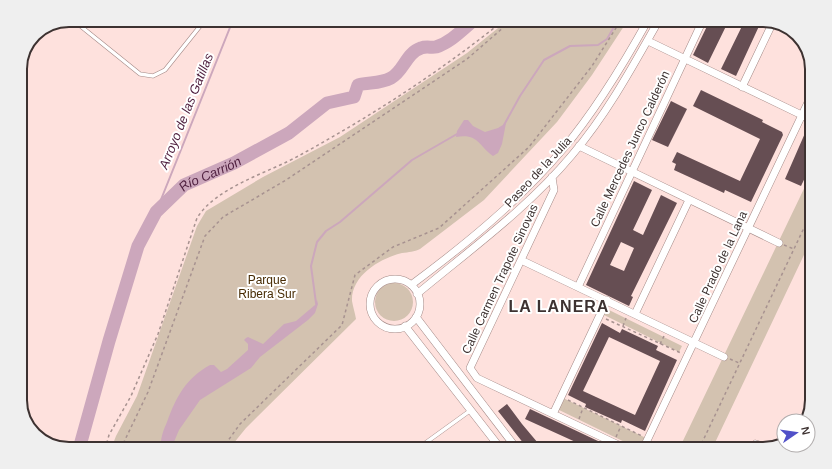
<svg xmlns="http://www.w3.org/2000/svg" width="832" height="469" viewBox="0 0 832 469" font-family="Arial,sans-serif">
<rect width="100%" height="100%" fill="#fee1dd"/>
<!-- green -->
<path fill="#d3c2b0" d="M508 20H628L592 75 557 122 484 200 420 249C414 252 409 252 402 253 381 258 351 275 352 301 353 307 355 313 356 319L246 428 229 449H111L116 436 137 396 197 226 206 211 263 177 340 137 467 53Z
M812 172V238L712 449H679Z
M375 302a19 19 0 1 1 38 0a19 19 0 1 1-38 0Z
M607 309 682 346 679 352 604 315Z
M561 397 648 439 643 449H639L555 408Z"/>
<!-- water -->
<path fill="#cca7bc" d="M464 120H468L473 126 485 132 498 128 506 123 502 144 498 153 493 156C478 145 478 133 456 137L457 131Z
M317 300 318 304 315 313 308 320 260 357 251 368 200 400 179 430 171 449H161C160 439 163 431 167 422 176 397 186 378 210 365H214L221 372 227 369 248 350V344L244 340 246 338 248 337 263 344 284 324 296 321 309 310 315 305Z"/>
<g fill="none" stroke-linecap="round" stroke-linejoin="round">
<!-- stream -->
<path stroke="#cca7bc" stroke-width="2" d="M504 125 520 96 544 60 570 46 598 45 607 39 618 20
M156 212 231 25 237 20
M316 303 311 266 317 242 326 231 340 222 412 160 457 134"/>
<!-- river -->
<path stroke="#cca7bc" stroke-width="13" id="s1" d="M79 449 109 341 138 246 156 212 184 185 234 163 289 133 327 103 354 97 358 85C369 82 380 84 391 78 404 71 406 53 421 48 426 46 432 48 436 47 451 42 462 30 474 20"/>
</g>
<!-- building -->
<path fill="#664e53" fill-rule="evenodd" d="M710 20H729L708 63 693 55Z
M745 20H752L760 24 736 76 721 69Z
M701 90 763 120 762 122 782 132 783 135 751 202 725 190 724 193 674 170 676 164 672 162 677 152 740 181 760 139 693 106Z
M671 101 687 109 668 147 652 140Z
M809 124 812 125V163L801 186 785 179Z
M634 181 652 190 633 230 643 235 661 195 677 203 631 296 633 297 629 306 586 285ZM621 242 634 248 624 271 610 265Z
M602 323 620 333 622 329 658 346 656 350 677 360 645 431 622 420 621 423 585 407 586 404 568 395ZM609 337 660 361 635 415 583 391Z
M507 404 522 424 543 449H528L498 411Z
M530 409 615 449H591L525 419Z"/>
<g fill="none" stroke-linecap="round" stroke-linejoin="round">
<!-- lane casing -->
<g stroke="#a48986" stroke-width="4.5">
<path id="lane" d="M73 20 140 74 153 76 165 70 205 20
M755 442 772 447
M417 449 471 410"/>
</g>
<!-- street casing -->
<g stroke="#a48986" stroke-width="8">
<path id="street" d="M648 41 812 120
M742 87 773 22
M579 146 779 243
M552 177 554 190 470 368 477 378 627 449
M521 260 724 357
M370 304a25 25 0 1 1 50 0a25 25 0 1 1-50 0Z
M411 285C465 245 519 201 563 149 596 110 623 65 648 20
M578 287 703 20
M417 294C471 249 527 209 572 155 607 114 633 66 659 20
M635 314 689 200
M416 317 517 449
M405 326 501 449
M553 414 607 300
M643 449 812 94"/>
</g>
<!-- path -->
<path stroke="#a79290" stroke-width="1.5" stroke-dasharray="3 3" stroke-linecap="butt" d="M784 245 794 249
M606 319 681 353
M623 326 626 318
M660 344 664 336
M730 359 739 363
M568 400 642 436
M579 419 583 408
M616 437 621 426
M105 449 109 435 131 396 158 334 197 218C217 186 269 173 302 154 373 115 441 71 504 20
M122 449 123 444 148 392 205 236 223 217 286 180 467 59 512 20
M222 449 240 424 342 325 355 275 393 247 439 228 529 147 592 66 621 20
M699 449 812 211"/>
<!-- lane -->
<use href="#lane" stroke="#fff" stroke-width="3.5"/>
<!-- street -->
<use href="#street" stroke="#fff" stroke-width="7"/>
</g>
<g text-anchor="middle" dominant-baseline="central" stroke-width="4" stroke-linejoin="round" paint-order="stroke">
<!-- street labels -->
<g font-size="12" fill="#3d3231" stroke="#fff">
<text transform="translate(630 149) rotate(-65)">Calle Mercedes Junco Calderón</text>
<text transform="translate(538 172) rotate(-47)">Paseo de la Julia</text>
<text transform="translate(718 267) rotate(-65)">Calle Prado de la Lana</text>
<text transform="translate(500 279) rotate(-65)">Calle Carmen Trapote Sinovas</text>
</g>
<!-- park labels -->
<g font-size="12" fill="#472b03" stroke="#fff">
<text x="267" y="280">Parque<tspan x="267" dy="14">Ribera Sur</tspan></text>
</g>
<!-- water labels -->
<g font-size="13" font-style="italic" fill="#512241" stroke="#fff">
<text transform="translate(186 111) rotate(-68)">Arroyo de las Gatillas</text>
<text stroke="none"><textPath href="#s1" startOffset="317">Río Carrión</textPath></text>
</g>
<!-- district labels -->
<g font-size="16" font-weight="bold" letter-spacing="1" fill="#3d3231" stroke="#fff">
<text x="559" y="306">LA LANERA</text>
</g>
</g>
<!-- crop -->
<path d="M0 0H832V469H0ZM69 27H763A42 42 0 0 1 805 69V400A42 42 0 0 1 763 442H69A42 42 0 0 1 27 400V69A42 42 0 0 1 69 27Z" fill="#efefef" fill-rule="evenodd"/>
<path fill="none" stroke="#3d3231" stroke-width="2" d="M69 27H763A42 42 0 0 1 805 69V400A42 42 0 0 1 763 442H69A42 42 0 0 1 27 400V69A42 42 0 0 1 69 27Z"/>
<!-- north arrow -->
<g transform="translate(796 433) rotate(77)"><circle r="19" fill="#ffffff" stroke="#b1adad"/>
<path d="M0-3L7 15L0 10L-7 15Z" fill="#5151c8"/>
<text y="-6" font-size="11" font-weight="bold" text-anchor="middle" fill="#3d3231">N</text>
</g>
</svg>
